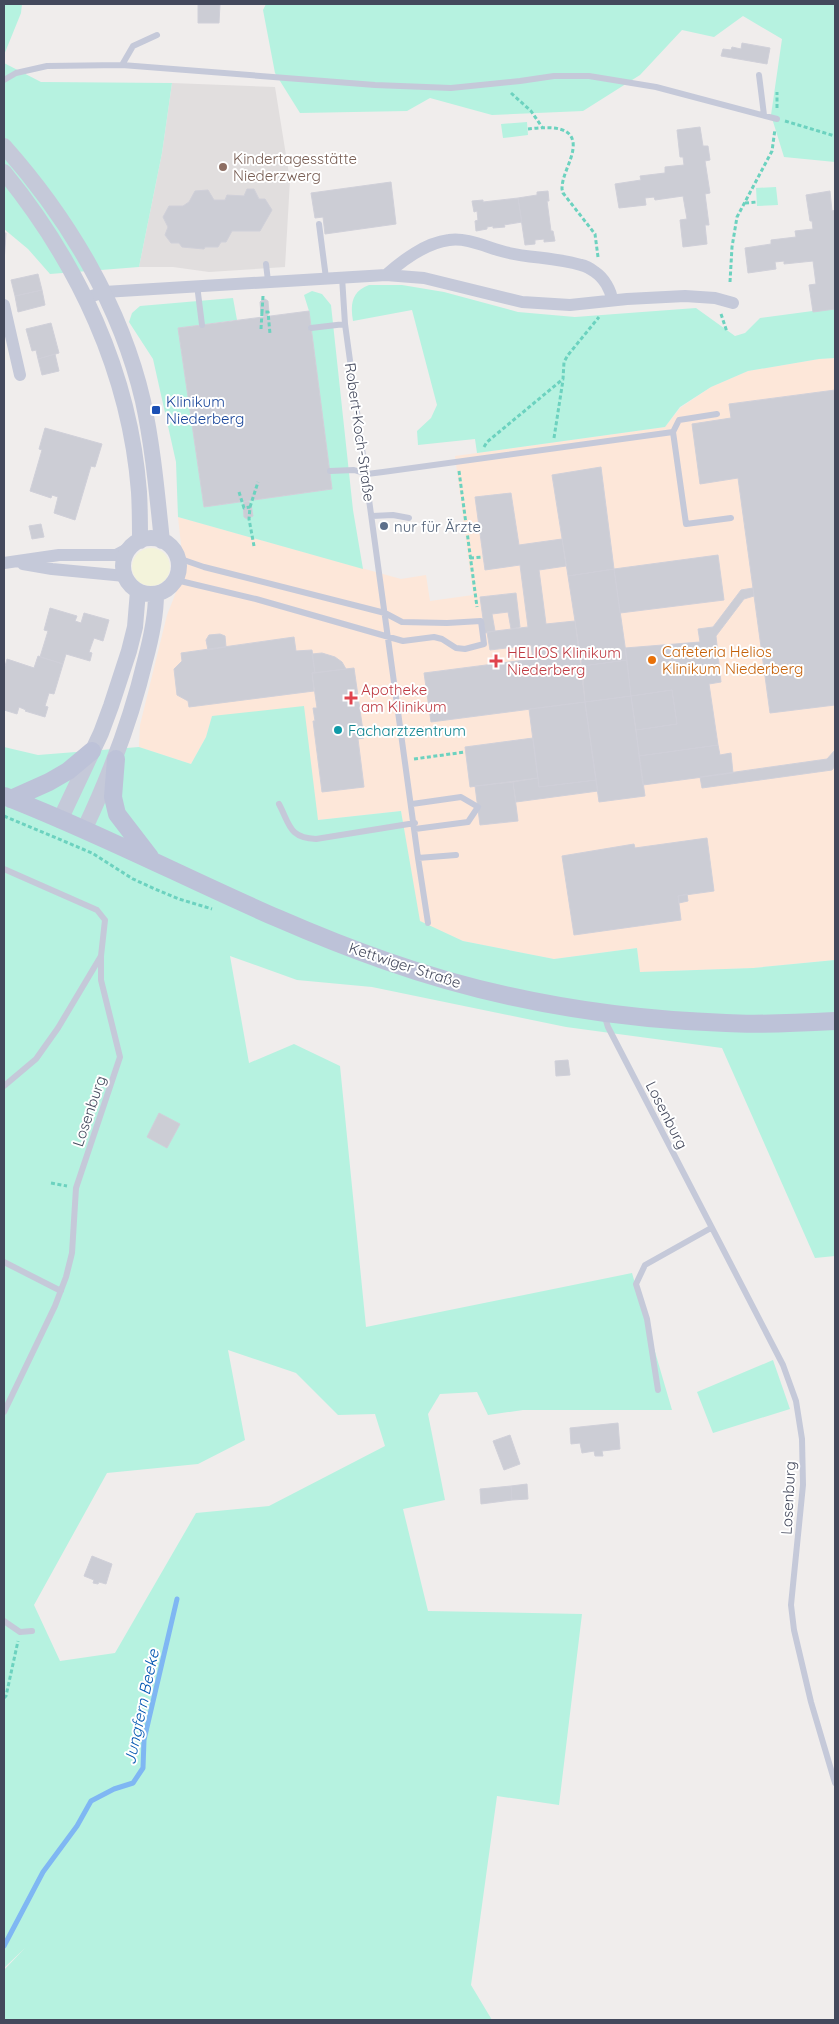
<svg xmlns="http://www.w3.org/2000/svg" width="839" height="2024" viewBox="0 0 839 2024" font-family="Quicksand,sans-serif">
<rect width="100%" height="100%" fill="#f0edec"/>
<!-- education -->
<path fill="#e1dede" d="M172 83 275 87 290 180 285 267 209 272 173 267H139L162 153Z"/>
<!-- medical -->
<path fill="#fde7d9" d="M835 358V960L753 968 640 972 637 948 554 959 463 941 419 921 401 811 318 820 212 716 206 737 191 764 139 747 140 725 167 615 184 572 178 517 401 579 426 575 430 601 473 595 455 456 665 427 680 408 711 387 748 371 819 359Z"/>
<!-- green -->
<path fill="#b6f2e0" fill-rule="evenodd" d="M4 4H22L21 13 4 55Z
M266 4H835V162L784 157 771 115 782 39 743 16 714 37 682 30 640 75 583 111 492 115 430 98 407 111 300 113 275 73 263 10Z
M4 63 41 82 172 83 162 153 139 267 50 274 28 249 4 229Z
M527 122 528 135 503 138 501 124Z
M776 187 778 205 757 206 756 188Z
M369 285H402L444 292 518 312 575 317 696 308 735 336 745 333 760 318 835 308V358L819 359 748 371 711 387 680 407 665 427 477 453 475 439 418 445 417 431 431 418 437 405 412 310 353 321C350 304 352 291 369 285Z
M312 291 322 294 331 305 353 510 363 569 178 517 176 462 153 359 129 322 132 313 140 306 233 298 237 320 178 328 204 507 332 489 309 311 304 295Z
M304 706 318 820 401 811 420 921 463 941 554 959 637 948 640 972 753 968 835 960V1256L815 1258 722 1048 566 1027 372 987 297 980 230 956 249 1063 294 1044 340 1066 366 1327 632 1273 672 1410H523L488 1415 477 1392 440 1394 428 1414 445 1500 403 1509 428 1611 582 1614 559 1805 497 1796 471 1985 492 2020H4V1970L25 1948 4 1968V747L38 755 139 747 191 764 206 737 212 716ZM228 1350 296 1373 338 1415 375 1414 385 1446 269 1506 196 1513 115 1653 60 1661 34 1605 107 1473 198 1464 245 1440Z
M773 1360 790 1409 713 1433 697 1392Z"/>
<!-- sand -->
<path fill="#f3f3db" d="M132 567a19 19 0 1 1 38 0a19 19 0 1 1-38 0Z"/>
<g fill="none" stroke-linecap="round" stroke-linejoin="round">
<!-- stream -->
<path stroke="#7fb7f3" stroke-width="5" d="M4 1946 43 1872 77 1826 91 1801 114 1789 133 1783 143 1768 144 1740 177 1599"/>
</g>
<!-- building -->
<path fill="#cccdd5" stroke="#d0d0d9" d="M198 4H220L219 23H198Z
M742 43 770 48 767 64 721 56 723 49 731 50 732 47 741 49Z
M700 127 703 146H708L710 160 705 161 710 193 705 194 709 225H705L707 244 683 247 680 220 687 219 683 196 655 200 654 197 645 198 646 205 619 208 615 184 641 180 640 176 665 173V167L684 165 683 157H680L677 130Z
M391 182 396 224 325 234 323 217 315 218 311 193Z
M247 189H254L259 199H265L272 210 260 231H232L226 242H221L218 247H205L204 249 182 247 179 243H171L165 235 168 227 163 217 169 206H183L189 202 195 191 208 190 214 200H225L227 195 244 196Z
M548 191 549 201H547L551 231H553L555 241 544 242V239L535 240V244L525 245 518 198 537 195V192Z
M830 191 832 211 835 210V309L813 312 809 285 816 284 813 261 784 264V261L775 262 776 269 748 273 745 248 771 244V240L796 237 795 231 813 229 812 221H810L806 195Z
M518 198 522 222 504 225 505 227 493 228V226L487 227V229L476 231 475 221 478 220 477 211 474 212 472 201 483 200V202Z
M4 233H6L4 263Z
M38 274 42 290 15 296 11 280Z
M42 290 45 305 18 312 15 296Z
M265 299 268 301 269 313 267 316 265 317 261 314 260 302 262 300Z
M309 311 332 489 204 507 178 328Z
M51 323 59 353 38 359 36 350 32 351 26 329Z
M55 354 59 371 42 375 38 359Z
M835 390V705L770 713 738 478 700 484 692 424 731 418 729 404Z
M45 428 102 444 95 467 91 466 75 520 54 513 58 497 52 495 51 498 30 491 42 450 39 449Z
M601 467 614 569 568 576 552 475Z
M511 493 519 545 562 539 566 566 539 570 546 624 575 621 579 653 533 659 531 645 490 650 487 632 528 627 520 565 485 570 475 497Z
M248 501 251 504 253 516 247 519 244 517 243 505 244 502Z
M41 524 44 537 32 539 29 526Z
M718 555 724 600 620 613 614 569Z
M614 569 627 660 582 666 568 576Z
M753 588 754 596 744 599 716 636 721 682 709 684 718 745 639 756 636 730 677 724 672 690 631 696 625 648 700 642 698 629 713 627 741 590Z
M516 593 520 627 511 629 508 612 492 614 495 631 485 633 480 597Z
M50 608 77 616 75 621 81 623 84 613 109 620 103 641 94 638 89 652 92 653 90 661 66 654 63 664 40 657 48 631 44 630Z
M220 634 225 636 226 647 208 650 206 640 209 635Z
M294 637 296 651 312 650 315 673H312L314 691 189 707 188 701 177 695 174 669 182 661 181 653Z
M322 653 335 657 342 662 346 669 315 673 312 654Z
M579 653 585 702 431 722 424 673Z
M38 656 63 664 54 694 49 693 45 706 48 707 45 717 25 711 26 710 19 707 17 714 4 710V670L7 659 34 668Z
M627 660 631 696 585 702 582 666Z
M354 668 364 738 358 739 364 787 322 792 313 721H315L313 708H317L312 673Z
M672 690 677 724 636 730 631 696Z
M631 696 645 796 599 802 585 702Z
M585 702 596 780 539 787 529 709Z
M533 738 538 778 470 787 465 747Z
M718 745 720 755 731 753 733 773 643 785 639 756Z
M835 750V766L832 770 702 788 700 777 827 759Z
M538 778 539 787 596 780 598 791 516 802 513 782Z
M513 782 518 821 480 825 475 786Z
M707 838 714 891 678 896 681 920 574 935 562 856 634 844 635 848Z
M687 894 688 901 679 903 678 896Z
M568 1060 570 1075 556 1076 555 1061Z
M159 1113 180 1124 167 1148 147 1137Z
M618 1423 620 1449 602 1451 603 1456H595L594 1451 582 1453 580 1443 571 1444 570 1428Z
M510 1435 520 1464 504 1470 493 1441Z
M527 1484 528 1499 512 1500 511 1486Z
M511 1486 512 1500 481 1504 480 1489Z
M92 1556 112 1564 106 1584 99 1582 98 1584 93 1583 94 1580 84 1576Z"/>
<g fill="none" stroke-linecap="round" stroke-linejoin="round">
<!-- path -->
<path stroke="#6cd2bf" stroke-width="3" stroke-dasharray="4 2.5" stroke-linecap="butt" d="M511 93 531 111 542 127
M777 108V92
M785 121 835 136
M528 129C547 127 580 123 572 154 569 166 562 177 562 189L563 193 595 234 598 257
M745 203 757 202
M730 282 732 247 737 217 772 151 775 129
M263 296 262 312H268L270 334
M721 314 727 332
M261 329 262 312
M554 438 563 380
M484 447 487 442 563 379 564 362 568 355 599 317
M459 471 477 607
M239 492 244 508 250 507 249 519 254 546
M250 507 258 482
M470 558 483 557
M405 691 426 688
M414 759 465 752
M4 816 92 853 133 879 155 889 179 899 212 909
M51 1183 67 1186
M4 1698 6 1696 18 1641"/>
<!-- service -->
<path stroke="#c5c9d9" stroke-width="6" d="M122 65 133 46 157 35
M759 75 764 115
M4 80 16 73 47 66 122 65 375 85 451 88 520 81 554 76H589L656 87 777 119
M319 224 326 278
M266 264 268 281
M342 277 345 324 418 858 456 855
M197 285 202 325
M311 328 345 324
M673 432 679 420 717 414
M330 471 354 470 367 474 383 472 673 432 686 524 731 518
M372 516 393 515 409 518
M176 580 256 599 403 641 434 637 442 639 456 648 465 649 484 644 481 621 447 623 402 622 385 613 204 567 178 558
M279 804C290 825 289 838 316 839L415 823
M412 804 461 797 478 807 468 822 415 829
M418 858 428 923
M4 869 97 910 105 920 101 956V980L120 1057 76 1188 72 1253 66 1277 55 1306 4 1412
M604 1014 608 1027 783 1365 796 1401 802 1439 803 1485 791 1605 794 1630 811 1702 835 1783
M4 1086 36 1059 58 1028 101 956
M4 1262 61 1291
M658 1390 647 1319 636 1284 645 1265 711 1228
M4 1621 20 1632 32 1631"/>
<!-- minor -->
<path stroke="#c5c9d9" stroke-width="12" d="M386 275C403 260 425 243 449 240 468 237 490 249 509 253 532 258 558 258 581 265 586 266 591 269 595 272 604 278 611 290 612 300
M86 298 104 292 386 275 424 278 522 302 570 305 627 299 685 296 715 298 733 303
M4 305 20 375
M4 563 59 555H116L131 547
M23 564 52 569 125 576"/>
<!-- tertiary -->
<path stroke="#c5c9d9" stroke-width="16" d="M4 146C68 218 121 306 143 401 153 447 157 494 162 541
M4 172C78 263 130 373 139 492 140 508 140 525 140 541
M123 566a28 28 0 1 1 56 0a28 28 0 1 1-56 0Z
M60 820 101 733 111 706 129 651 135 627 138 591
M84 830C110 775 131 720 145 661 151 639 156 617 156 594"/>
<!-- secondary -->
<path stroke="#bdc2d8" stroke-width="18" d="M116 759 113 797 117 814 150 857
M4 796C133 846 255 916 386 961 494 999 611 1019 726 1023 762 1025 799 1023 835 1021
M11 799 49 782 68 771 92 751"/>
</g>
<!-- markers -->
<circle fill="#8d6e63" stroke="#fff" stroke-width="2" cx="223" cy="167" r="5"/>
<rect fill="#1a4fb4" stroke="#fff" stroke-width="2" x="151" y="405" width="10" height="10" rx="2.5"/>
<circle fill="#5c6f8a" stroke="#fff" stroke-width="2" cx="384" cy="526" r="5"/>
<circle fill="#e8710a" stroke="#fff" stroke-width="2" cx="652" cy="660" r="5"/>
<g fill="#e0444e" stroke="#fff" stroke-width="2">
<path d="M493.5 653.5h5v5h5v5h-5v5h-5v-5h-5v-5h5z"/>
<path d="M348.5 690.5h5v5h5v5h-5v5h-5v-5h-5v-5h5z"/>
</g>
<circle fill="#0f9aa8" stroke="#fff" stroke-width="2" cx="338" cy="730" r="5"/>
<g text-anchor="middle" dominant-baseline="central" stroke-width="4" stroke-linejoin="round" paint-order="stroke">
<!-- education labels -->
<g font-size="15" fill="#785e54" stroke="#fff" text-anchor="start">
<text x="233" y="158">Kindertagesstätte<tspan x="233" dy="17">Niederzwerg</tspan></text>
</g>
<!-- transit labels -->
<g font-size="15" fill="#164399" stroke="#fff" text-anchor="start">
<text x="166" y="401">Klinikum<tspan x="166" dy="17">Niederberg</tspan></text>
</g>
<!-- street labels -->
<g font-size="15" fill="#44495c" stroke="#fff">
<text transform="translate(360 432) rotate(82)">Robert-Koch-Straße</text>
<text transform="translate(405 965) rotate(18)">Kettwiger Straße</text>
<text transform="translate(89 1111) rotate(-71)">Losenburg</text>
<text transform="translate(667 1115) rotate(63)">Losenburg</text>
<text transform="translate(788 1498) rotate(-87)">Losenburg</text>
</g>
<!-- service labels -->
<g font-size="15" fill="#4e5e75" stroke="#fff" text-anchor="start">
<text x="394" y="526">nur für Ärzte</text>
</g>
<!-- food labels -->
<g font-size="15" fill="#c56008" stroke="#fff" text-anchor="start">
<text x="662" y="651">Cafeteria Helios<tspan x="662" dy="17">Klinikum Niederberg</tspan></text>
</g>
<!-- health labels -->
<g font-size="15" fill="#be3a42" stroke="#fff" text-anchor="start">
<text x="507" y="652">HELIOS Klinikum<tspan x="507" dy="17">Niederberg</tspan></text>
<text x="361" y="689">Apotheke<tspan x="361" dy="17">am Klinikum</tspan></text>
</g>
<!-- culture labels -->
<g font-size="15" fill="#0d838f" stroke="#fff" text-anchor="start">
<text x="348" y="730">Facharztzentrum</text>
</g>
<!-- water labels -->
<g font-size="16" font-style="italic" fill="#0156b1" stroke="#fff">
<text transform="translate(141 1707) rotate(-78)">Jungfern Beeke</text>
</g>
</g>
<!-- border -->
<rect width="839" height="2024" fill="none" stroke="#44495c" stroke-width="10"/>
</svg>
